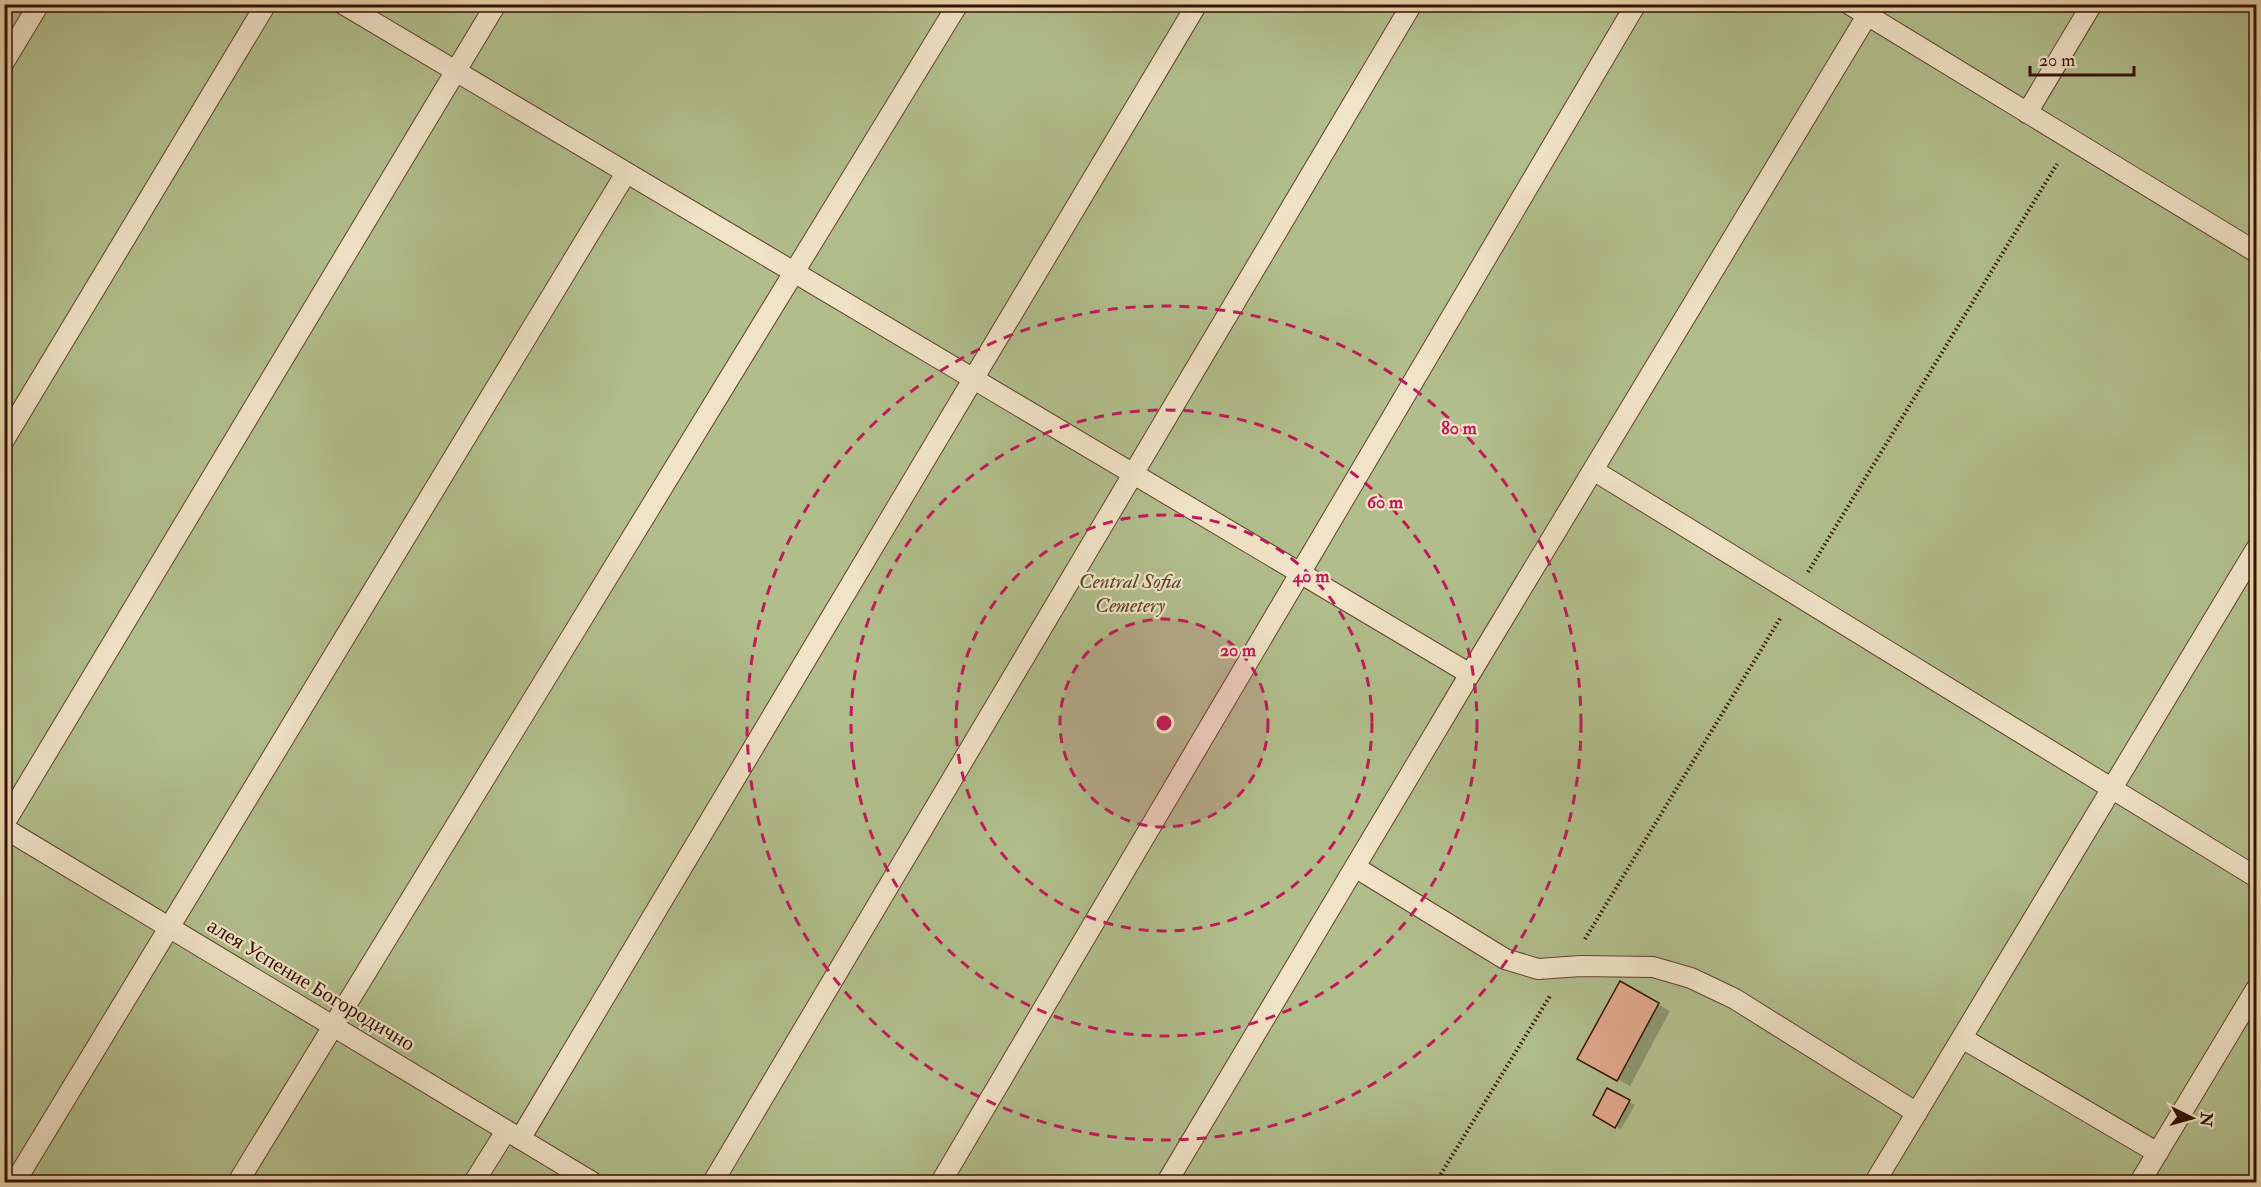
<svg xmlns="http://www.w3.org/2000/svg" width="2261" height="1187" viewBox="0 0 2261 1187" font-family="'IM FELL Double Pica',serif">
<rect width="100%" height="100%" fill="#e9d4a9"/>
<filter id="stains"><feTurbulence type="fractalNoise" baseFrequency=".00333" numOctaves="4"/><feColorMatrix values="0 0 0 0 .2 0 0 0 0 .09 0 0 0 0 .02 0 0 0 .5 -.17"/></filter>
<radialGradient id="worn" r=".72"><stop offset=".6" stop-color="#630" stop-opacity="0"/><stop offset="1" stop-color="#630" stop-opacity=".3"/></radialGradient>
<!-- green -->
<path fill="#b1be8c" stroke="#726848" stroke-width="1.5" d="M5 5H2256V1182H5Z"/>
<!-- shadow -->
<path fill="#0003" d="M1620 983 1670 1011 1630 1086 1579 1058Z
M1608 1090 1635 1105 1621 1129 1595 1115Z"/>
<!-- building -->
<path fill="#e2a88c" stroke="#331204" stroke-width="1.5" d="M1620 981 1659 1003 1617 1081 1577 1059Z
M1607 1088 1630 1100 1615 1128 1593 1115Z"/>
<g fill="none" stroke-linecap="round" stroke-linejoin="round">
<!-- lane casing -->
<g stroke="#60422d" stroke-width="22">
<path id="lane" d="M343 4 1470 674
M1849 4 2256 252
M4 62 39 4
M2027 113 2092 4
M4 440 266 4
M1593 470 2256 877
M4 824 496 4
M4 828 592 1182
M1355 867 1505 959 1538 969 1581 966 1653 967 1691 978 1735 999 1917 1113
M1962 1038 2158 1153
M520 1139 1197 4
M15 1182 626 173
M238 1182 958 4
M474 1182 506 1131
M713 1182 1412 4
M941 1182 1636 4
M1167 1182 1470 674 1874 4
M1875 1182 2256 549
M2140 1182 2256 989"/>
</g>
<!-- path -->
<path stroke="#331204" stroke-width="4" stroke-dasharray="1.5 3" stroke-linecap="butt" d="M1808 572 2057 164
M1585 939 1781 617
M1436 1182 1550 996"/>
<!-- lane -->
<use href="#lane" stroke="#f1e3c7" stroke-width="20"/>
</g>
<!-- distance rings -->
<circle cx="1164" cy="723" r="104" fill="#c2185b" fill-opacity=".12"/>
<g fill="none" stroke="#c2185b" stroke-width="3" stroke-dasharray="10 8">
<circle cx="1164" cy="723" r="104"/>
<circle cx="1164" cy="723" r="208"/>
<circle cx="1164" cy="723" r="313"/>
<circle cx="1164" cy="723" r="417"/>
</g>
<g text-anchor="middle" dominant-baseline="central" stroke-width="4.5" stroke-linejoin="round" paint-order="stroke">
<!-- park labels -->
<g font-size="21" font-style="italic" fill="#59462d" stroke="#f1e3c7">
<text x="1130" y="581">Central Sofia<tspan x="1130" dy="24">Cemetery</tspan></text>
</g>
<!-- street labels -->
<g font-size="21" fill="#331204" stroke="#f1e3c7">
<text transform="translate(311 985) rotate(31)">алея Успение Богородично</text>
</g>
</g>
<circle cx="1164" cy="723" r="9" fill="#c2185b" stroke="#f1e3c7" stroke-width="3"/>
<g font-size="18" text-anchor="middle" font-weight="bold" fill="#c2185b" stroke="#f1e3c7" stroke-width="4.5" stroke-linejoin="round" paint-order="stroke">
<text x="1459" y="434">80 m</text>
<text x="1385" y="508">60 m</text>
<text x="1311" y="582">40 m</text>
<text x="1238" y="656">20 m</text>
</g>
<!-- margin -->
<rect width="2261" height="1187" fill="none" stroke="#e9d4a9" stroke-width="24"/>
<rect x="6" y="6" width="2249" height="1175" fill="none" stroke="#331204" stroke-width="3"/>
<rect x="12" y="12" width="2237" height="1163" fill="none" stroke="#331204" stroke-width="1.5"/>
<!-- north arrow -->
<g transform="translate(2192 1118) rotate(95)" stroke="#f1e3c7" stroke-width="4.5" paint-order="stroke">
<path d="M0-4.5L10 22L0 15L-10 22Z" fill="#331204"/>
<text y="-9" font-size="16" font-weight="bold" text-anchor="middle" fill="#331204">N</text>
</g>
<!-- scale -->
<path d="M2030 66v9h104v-9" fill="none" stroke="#331204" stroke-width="3"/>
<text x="2039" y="66" font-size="18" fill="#331204" stroke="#f1e3c7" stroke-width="4.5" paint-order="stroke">20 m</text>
<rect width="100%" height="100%" filter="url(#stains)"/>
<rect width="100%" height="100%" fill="url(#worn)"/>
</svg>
